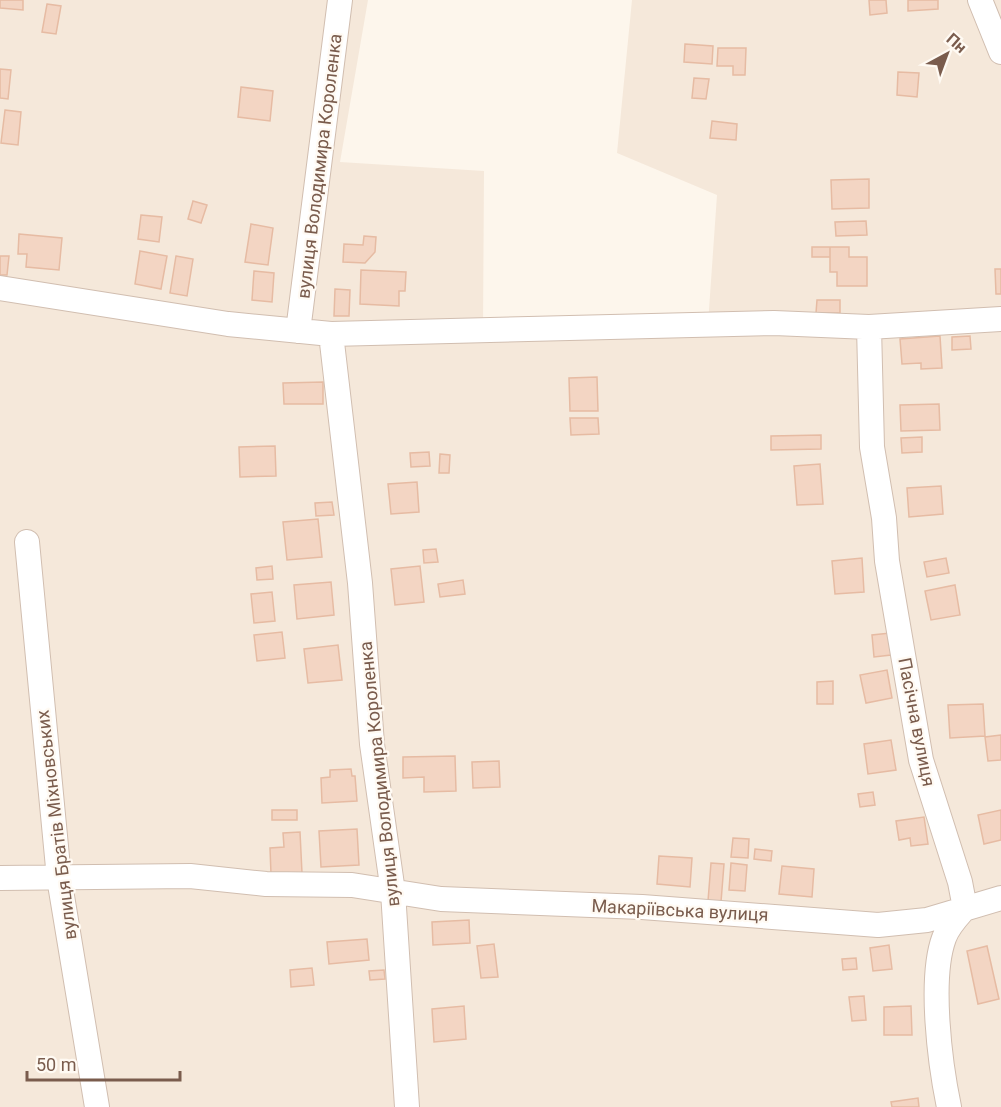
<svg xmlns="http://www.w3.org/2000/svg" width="1001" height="1107" viewBox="0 0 1001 1107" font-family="Roboto,sans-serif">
<rect width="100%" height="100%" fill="#fdf6ec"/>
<!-- residential -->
<path fill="#f5e8da" d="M0 0H368L340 162 484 171 483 330 708 324 717 195 617 153 632 0H1001V1107H0Z"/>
<!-- building -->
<path fill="#f3d5c3" stroke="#e6bba3" stroke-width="1.5" d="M0 0H23V10L0 8Z
M869 0H886L887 13 870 15Z
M908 0H938V9L908 11Z
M47 4 61 6 56 34 42 32Z
M685 44 713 46 712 64 684 62Z
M718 48H746L745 75H733V66H717Z
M0 69 11 70 8 99 0 98Z
M898 72 919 73 917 97 897 95Z
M694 78 709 79 706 99 692 98Z
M241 87 273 91 270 121 238 117Z
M5 110 21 112 18 145 1 143Z
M712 121 737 124 736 140 710 138Z
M869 179V208L832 209 831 180Z
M193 201 207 205 201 223 188 219Z
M141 215 162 217 159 242 138 239Z
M866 221 867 235 836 236 835 222Z
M251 224 273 228 268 265 245 262Z
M19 234 62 238 59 270 26 267 27 254H18Z
M364 236 376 237 375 252 365 263 343 262 344 244 363 245Z
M812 247H830V257H812Z
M830 247H849V257H867V286H837V272H830Z
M140 251 167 256 161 289 135 284Z
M0 256H9L7 275H0Z
M176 256 193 259 187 296 170 293Z
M995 269H1001V294H996Z
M361 270 406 272 405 291H399V306L360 304Z
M254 271 274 273 272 302 252 300Z
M335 289 350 290 349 316H334Z
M817 300H840V313H816Z
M940 336 942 368 921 369V363L902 364 900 339Z
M970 336 971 349 952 350V337Z
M597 377 598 411H570L569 378Z
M323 382V404H284L283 383Z
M939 404 940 430 901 431 900 405Z
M570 418H598L599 434 571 435Z
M821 435V449L771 450V436Z
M922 437V452L902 453 901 438Z
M275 446 276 476 240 477 239 447Z
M429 452 430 466 411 467 410 453Z
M440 454 450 455 449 473H439Z
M820 464 823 504 797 505 794 466Z
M417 482 419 512 391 514 388 484Z
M941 486 943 514 909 517 907 488Z
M332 502 334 515 316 516 315 503Z
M318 519 322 557 287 560 283 522Z
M436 549 438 562 424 563 423 550Z
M862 558 864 592 835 594 832 561Z
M946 558 949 573 927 577 924 562Z
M272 566 273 579 257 580 256 568Z
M420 566 424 602 395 605 391 569Z
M463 580 465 594 440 597 438 584Z
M331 582 334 615 297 619 294 585Z
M955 585 960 615 931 620 925 591Z
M272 592 275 621 254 623 251 594Z
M282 632 285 658 257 661 254 635Z
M890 633 891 655 874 657 872 635Z
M338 645 342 680 308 683 304 649Z
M887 670 892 698 866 703 860 675Z
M833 681V704H817V682Z
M983 704 985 736 950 738 948 705Z
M1001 735V760L988 761 985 737Z
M891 740 896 770 868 774 864 744Z
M455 756 456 791 424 792V777L403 778V757Z
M499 761 500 787 473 788 472 762Z
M351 769 352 776H355L357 801 322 803 321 778 330 777V770Z
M873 792 875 805 860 807 858 794Z
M272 810H297V820H272Z
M1001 810V840L984 844 978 815Z
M924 817 928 844 911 846 910 838 899 840 896 821Z
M357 829 359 865 321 867 319 831Z
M300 832 302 873 271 874 270 848 284 847 283 833Z
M733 838 749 839 748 858 731 857Z
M755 849 772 851 771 861 754 859Z
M659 856 692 858 690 887 657 884Z
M711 863 724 864 721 902 708 901Z
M731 863 747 865 745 891 729 890Z
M782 866 814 869 812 897 779 894Z
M469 920 470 943 433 945 432 922Z
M367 939 369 960 329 964 327 942Z
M494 944 498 977 481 978 477 946Z
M889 945 892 969 873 971 870 948Z
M987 946 999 999 978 1004 967 951Z
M856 958 857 969 843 970 842 959Z
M312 968 314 985 291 987 290 970Z
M384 970 385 979 370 980 369 971Z
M864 996 866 1020 852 1021 849 997Z
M464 1006 466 1039 434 1042 432 1009Z
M911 1006 912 1035H884V1007Z
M918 1098 919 1107H892L891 1102Z"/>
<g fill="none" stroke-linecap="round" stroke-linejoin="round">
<!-- street casing -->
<g stroke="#d1beb0" stroke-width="26">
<path id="street" d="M980 0 1001 52
M0 288 228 324 331 334 774 323 869 327 1001 319
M869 327 872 447 884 518 887 561 921 760 960 882 965 908C957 917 948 926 944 938 929 979 940 1064 949 1107
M298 331 340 0
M331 334 360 583 372 744 393 892 407 1107
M27 542 59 878 97 1107
M0 878 190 876 266 884 352 885 441 899 642 907 878 925 927 920 1001 898"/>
</g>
<!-- street -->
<use href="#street" stroke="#fff" stroke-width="24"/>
</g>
<g text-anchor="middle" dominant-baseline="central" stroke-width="4.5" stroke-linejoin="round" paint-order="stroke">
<!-- street labels -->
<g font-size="18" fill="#7a5c4d" stroke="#fffaf3">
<text transform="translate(319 166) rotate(-83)">вулиця Володимира Короленка</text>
<text transform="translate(917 722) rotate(79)">Пасічна вулиця</text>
<text transform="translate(379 774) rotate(-96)">вулиця Володимира Короленка</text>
<text transform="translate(56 825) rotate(-97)">вулиця Братів Міхновських</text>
<text transform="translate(680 910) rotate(3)">Макаріївська вулиця</text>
</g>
</g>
<!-- north arrow -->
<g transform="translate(947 54) rotate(41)" stroke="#fffaf3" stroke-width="4.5" paint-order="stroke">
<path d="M0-4.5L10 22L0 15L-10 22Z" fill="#7a5c4d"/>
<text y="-9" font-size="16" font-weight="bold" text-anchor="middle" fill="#7a5c4d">Пн</text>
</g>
<!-- scale -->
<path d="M27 1071v9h153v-9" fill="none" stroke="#7a5c4d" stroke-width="3"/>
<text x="36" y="1071" font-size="18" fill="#7a5c4d" stroke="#fffaf3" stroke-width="4.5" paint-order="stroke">50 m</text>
</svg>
